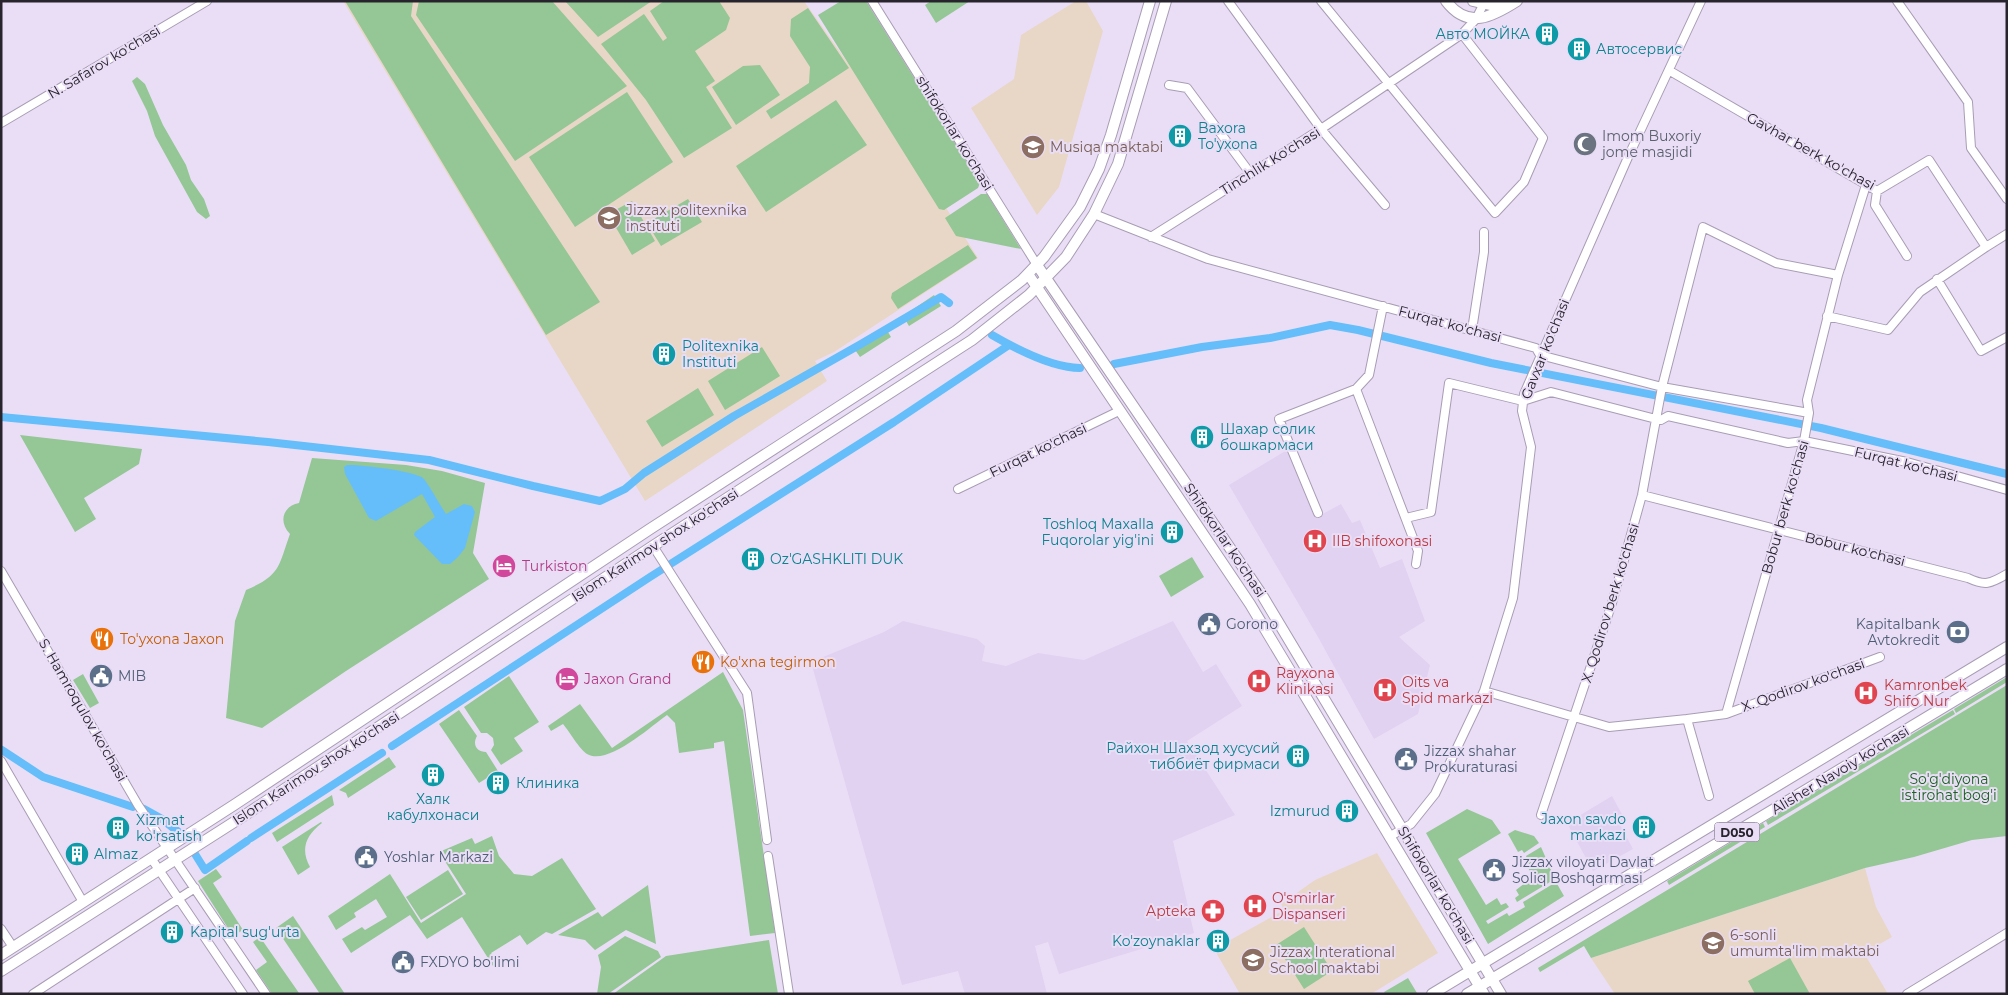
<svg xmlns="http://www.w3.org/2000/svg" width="2008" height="995" viewBox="0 0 2008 995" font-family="Montserrat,sans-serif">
<rect width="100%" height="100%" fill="#eadef7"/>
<!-- built -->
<path fill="#e1d2f1" d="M1287 450 1317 517 1341 504 1352 523 1360 520 1380 568 1402 559 1425 621 1399 637 1430 665 1418 714 1374 739 1318 637 1229 485Z
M903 621 977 639 985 646 982 661 1006 666 1038 653 1084 660 1173 621 1203 672 1216 664 1242 706 1187 741 1235 815 1173 841 1194 933 1059 974 1048 942 1035 946 1047 994H965L958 971 902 985 811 662 884 632Z
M1612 796 1625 820 1619 823 1633 849 1593 871 1567 823Z"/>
<!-- education -->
<path fill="#e8d7c6" d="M343 1H804L908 148 978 258 834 352 815 361 827 381 645 501Z
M1076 1H1086L1103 31 1059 187 1037 215 971 108 1014 79 1021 35Z
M1377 853 1438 953 1371 994H1240L1214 949 1284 910 1281 904 1315 880Z
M1865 868 1876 907 1892 937 1864 953 1888 994H1615L1591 958Z"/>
<!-- green -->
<path fill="#94c795" d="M345 1H413L411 16 600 302 546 335Z
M419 1H552L627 86 515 161 416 15Z
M565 1H652L598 37Z
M664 1H719L730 18 726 30 695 51 715 81 706 87 732 128 684 158 646 100 601 44 644 14 663 41 667 38 650 11Z
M841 1H866L980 183 978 188 944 210 939 209 818 15Z
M931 1H970L936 23 925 5Z
M808 8 849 68 771 119 766 111 809 83 810 67 790 36 791 19Z
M760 65 780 95 736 125 712 87 743 66Z
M137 77 145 84 163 125 186 165 191 180 204 199 210 216 206 219 197 212 155 136 147 111 132 81Z
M627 92 673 162 575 227 529 157Z
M836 100 867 145 766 212 736 166Z
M981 194H987L1021 249 956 236 945 218Z
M688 199 702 222 661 246 647 223Z
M632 201 655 241 632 255 608 214Z
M968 245 977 258 898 309 891 298 892 293Z
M934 295 941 306 909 326 903 316Z
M885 327 891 337 860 357 853 347Z
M762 347 780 376 725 410 708 381Z
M698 388 714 415 662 447 646 421Z
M20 435 142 449 139 464 84 498 96 519 75 532Z
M312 458 406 465 442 471 485 483 473 553 489 579 346 671 262 728 226 718 235 621 246 590C281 575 278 567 290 534 278 522 283 506 299 503Z
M1192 557 1204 577 1171 597 1159 576Z
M723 672 743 710 775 933 750 936 724 741 714 743V748L679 753 675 723 667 715C650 727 608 766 587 754 580 750 569 731 563 724L551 731 548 726 580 704 612 748Z
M83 674 99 703 90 708 73 680Z
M509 676 539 722 514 738 523 751 501 765 491 750 494 745 493 738 487 733H481L464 707Z
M2007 677V682L1956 713 1954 709Z
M2007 685V836L1972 840 1914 857 1865 868 1591 958 1584 946 1540 972 1538 968Z
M459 710 477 736C472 745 477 752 486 752L498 771 479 783 439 724Z
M1953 710 1955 714 1768 825 1766 821Z
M389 757 396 767 348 798 346 793 339 790Z
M332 795 334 805 277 842 272 833Z
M1467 809 1492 820 1501 833 1458 859 1486 905 1497 898 1501 905 1506 903 1509 907 1486 921 1488 924 1507 913 1509 916 1525 907 1523 902 1556 882 1564 896 1488 944 1426 833Z
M321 822 322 823C306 835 300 849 310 867L298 875 282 847Z
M1763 823 1765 827 1669 885 1667 881Z
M1515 830 1534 836 1539 843 1524 853 1522 850 1518 852 1508 834Z
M492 836 499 856 514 874 532 876 562 858 596 909 552 934 546 932 527 945 520 935 491 953 497 963 493 966 462 917 427 939 410 915 351 953 342 939 362 927 365 930 387 917 376 899 354 913 356 917 336 930 328 916 390 874 421 923 466 894 439 852 472 838 475 844Z
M1541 847 1555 879 1517 902 1515 898 1519 895 1516 890 1525 883 1527 876 1531 873 1524 861 1527 859 1526 856Z
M216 869 222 877 213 883 243 930 233 936 198 881Z
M448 870 463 894 421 920 406 897Z
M648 885 656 944 626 930 595 950 585 940 558 935 598 912 602 917Z
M293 916 345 994H320L276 928Z
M1304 927 1332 971 1304 989 1276 945Z
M625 936 658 951 661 957 608 994H597L601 967 598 955Z
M260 937 299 993 298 994H272L256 970 267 962 253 942Z
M769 940 778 994H613L666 956Z
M1790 958 1810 994H1755L1748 981Z
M1408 978 1417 993 1385 994 1384 992Z"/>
<!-- water -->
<path fill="#65bef9" d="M347 465C359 464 415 471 423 478 428 483 440 505 446 514L464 504 472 506 475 512 465 548 458 557 450 564H442L414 535 415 532 435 517 422 494 376 521 369 518 345 474 344 467Z"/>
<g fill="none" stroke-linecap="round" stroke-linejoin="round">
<!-- canal -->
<path stroke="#65bef9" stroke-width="8" d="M992 335C1016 349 1053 368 1080 368
M1114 364 1202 347 1270 338 1330 325 1358 330 1491 363 1821 428 2007 474
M1 417 268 442 429 460 533 486 600 501 625 489 644 473 734 416 861 344 941 297 949 303
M392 746 650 577 894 422 1009 345
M2 750 43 777 133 807
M144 809 162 819 181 834
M251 838 382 753
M195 854 205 870 247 841"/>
<!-- minor casing -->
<g stroke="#a89db4" stroke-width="10">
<path id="minor" d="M872 1 1037 265
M1228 1 1321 129 1385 205
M1321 1 1495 213 1524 182 1543 138 1462 34
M1897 1 1968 102 1971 148 2007 199
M1670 71 1877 191 1929 160 1986 247 1920 292 1888 330 1827 316
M1169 85 1187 88 1250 173
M1 123 207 1
M1877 191 1875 205 1907 256
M1094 214 1208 259 1536 348 1540 355 1662 387 1809 413
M1151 237 1321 129 1462 34 1476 19 1483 5
M1986 247 2007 234
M1937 279 1981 351 2007 337
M1472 330 1484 252V232
M1356 389 1418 551 1416 564
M958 489 1119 411
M1642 495 1968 578C1985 586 1990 584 2007 574
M1318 513 1279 419 1356 389 1369 375 1383 306
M1406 518 1431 512 1449 383 1523 401 1551 392 1656 419 1661 420 1668 416 1788 443 1804 441 1907 462 2007 490
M653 546 747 693 767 840
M1 571 138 805 266 994
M1484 691 1609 727 1687 719
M1726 714 1880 657
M1 761 83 902
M1709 796 1687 719 1726 714 1804 441 1809 413 1807 400 1838 275 1866 185
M1541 815 1612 603 1642 495 1662 387 1703 227 1776 263 1838 275
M1389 837 1411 824 1435 794 1484 691 1513 598 1531 447 1522 411 1524 394 1629 155 1701 1
M768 856 789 994
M151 858 243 994
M1 929 13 947
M33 994 195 888
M1907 994 2007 933"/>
</g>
<!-- major casing -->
<g stroke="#a89db4" stroke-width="12">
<path id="major" d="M1446 1C1468 30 1492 17 1517 1
M1473 1 1490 5 1503 1
M1037 265 1262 595 1501 994
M1028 274 1250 604 1484 994
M1 955 234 805 650 529 956 331 1022 280 1044 257 1080 207 1099 169 1111 135 1150 1
M1 971 242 817 653 546 972 340 1029 295 1066 257 1094 214 1118 164 1166 1
M1432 994 2007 647
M1467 994 2007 669"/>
</g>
<!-- minor -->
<use href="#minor" stroke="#fff" stroke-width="8"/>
<!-- major -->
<use href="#major" stroke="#fff" stroke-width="10"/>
</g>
<!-- icons -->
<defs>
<g id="building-disc" transform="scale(1.25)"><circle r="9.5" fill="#0f9aa8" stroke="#eadef7"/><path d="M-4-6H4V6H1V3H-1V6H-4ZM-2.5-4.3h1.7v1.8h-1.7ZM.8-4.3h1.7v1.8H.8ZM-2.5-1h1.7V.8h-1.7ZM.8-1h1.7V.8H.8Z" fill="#fff"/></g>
<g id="mosque-disc" transform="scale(1.25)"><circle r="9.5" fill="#6b7280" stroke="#eadef7"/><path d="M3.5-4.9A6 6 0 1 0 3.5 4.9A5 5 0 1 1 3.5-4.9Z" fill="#fff"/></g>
<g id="school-disc" transform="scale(1.25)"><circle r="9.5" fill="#8d6e63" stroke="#eadef7"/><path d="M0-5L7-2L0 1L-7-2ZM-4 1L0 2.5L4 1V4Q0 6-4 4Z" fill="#fff"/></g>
<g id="university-disc" transform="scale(1.25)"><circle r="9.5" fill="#8d6e63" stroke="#eadef7"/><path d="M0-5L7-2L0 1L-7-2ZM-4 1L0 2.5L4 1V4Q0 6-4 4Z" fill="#fff"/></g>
<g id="hospital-disc" transform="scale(1.25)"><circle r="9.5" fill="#e0444e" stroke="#eadef7"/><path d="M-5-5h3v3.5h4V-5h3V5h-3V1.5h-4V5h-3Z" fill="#fff"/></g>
<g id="hotel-disc" transform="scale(1.25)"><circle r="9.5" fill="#d1479c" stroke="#eadef7"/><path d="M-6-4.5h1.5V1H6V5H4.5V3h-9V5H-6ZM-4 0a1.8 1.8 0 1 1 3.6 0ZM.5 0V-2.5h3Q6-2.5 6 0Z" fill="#fff"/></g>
<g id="civic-disc" transform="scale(1.25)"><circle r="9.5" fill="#5c6f8a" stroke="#eadef7"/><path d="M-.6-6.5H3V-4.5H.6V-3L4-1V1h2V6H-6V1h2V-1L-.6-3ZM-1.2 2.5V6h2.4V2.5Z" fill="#fff"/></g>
<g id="bank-disc" transform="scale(1.25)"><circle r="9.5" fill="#5c6f8a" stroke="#eadef7"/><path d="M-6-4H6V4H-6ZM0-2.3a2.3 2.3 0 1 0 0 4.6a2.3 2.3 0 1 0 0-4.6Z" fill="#fff"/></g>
<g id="restaurant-disc" transform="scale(1.25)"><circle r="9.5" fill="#e8710a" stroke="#eadef7"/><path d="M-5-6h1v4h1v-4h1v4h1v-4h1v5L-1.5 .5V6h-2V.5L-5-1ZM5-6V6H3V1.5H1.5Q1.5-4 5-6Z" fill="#fff"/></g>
<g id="pharmacy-disc" transform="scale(1.25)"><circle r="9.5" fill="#e0444e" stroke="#eadef7"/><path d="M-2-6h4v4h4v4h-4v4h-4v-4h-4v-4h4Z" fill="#fff"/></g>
</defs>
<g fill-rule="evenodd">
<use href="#building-disc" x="1547" y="34"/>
<use href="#building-disc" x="1579" y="49"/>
<use href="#building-disc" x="1180" y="136"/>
<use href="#mosque-disc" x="1585" y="144"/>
<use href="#school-disc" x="1033" y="147"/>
<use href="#university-disc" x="609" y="218"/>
<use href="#building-disc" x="664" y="354"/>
<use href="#building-disc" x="1202" y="437"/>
<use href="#building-disc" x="1172" y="532"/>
<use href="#hospital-disc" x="1315" y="541"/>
<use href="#building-disc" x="753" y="559"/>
<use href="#hotel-disc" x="504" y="566"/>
<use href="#civic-disc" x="1209" y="624"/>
<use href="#bank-disc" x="1958" y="632"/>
<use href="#restaurant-disc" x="102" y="639"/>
<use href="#restaurant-disc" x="703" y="662"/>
<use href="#civic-disc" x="101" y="676"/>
<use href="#hotel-disc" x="567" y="679"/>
<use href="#hospital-disc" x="1259" y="681"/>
<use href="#hospital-disc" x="1385" y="690"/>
<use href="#hospital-disc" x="1866" y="693"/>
<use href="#building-disc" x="1298" y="756"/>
<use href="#civic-disc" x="1406" y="759"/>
<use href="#building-disc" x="433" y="775"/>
<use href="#building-disc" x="498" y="783"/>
<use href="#building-disc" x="1347" y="811"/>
<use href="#building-disc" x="1644" y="827"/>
<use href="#building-disc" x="118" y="828"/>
<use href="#building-disc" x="77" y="854"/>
<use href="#civic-disc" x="366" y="857"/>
<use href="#civic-disc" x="1494" y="870"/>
<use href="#hospital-disc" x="1255" y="906"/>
<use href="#pharmacy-disc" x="1213" y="911"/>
<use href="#building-disc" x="172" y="932"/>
<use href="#building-disc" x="1218" y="941"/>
<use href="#school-disc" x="1713" y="943"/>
<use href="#school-disc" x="1253" y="960"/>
<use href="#civic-disc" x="403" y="962"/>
</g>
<g text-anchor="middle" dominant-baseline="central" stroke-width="4" stroke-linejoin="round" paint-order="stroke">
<!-- shield labels -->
<rect fill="#eadef7" stroke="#625c6a" stroke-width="1" x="1714.5" y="822.5" width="45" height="19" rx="4"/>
<g font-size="12" font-weight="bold" fill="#28242d">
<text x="1737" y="832">D050</text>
</g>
<!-- culture labels -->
<g font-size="14" fill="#0d838f" stroke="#eadef7" text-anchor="start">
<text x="1530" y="34" text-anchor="end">Авто МОЙКА</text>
<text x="1596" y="49">Автосервис</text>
<text x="1198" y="128">Baxora<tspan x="1198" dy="16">To'yxona</tspan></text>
<text x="682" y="346">Politexnika<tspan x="682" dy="16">Instituti</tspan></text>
<text x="1220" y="429">Шахар солик<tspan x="1220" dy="16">бошкармаси</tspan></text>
<text x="1154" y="524" text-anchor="end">Toshloq Maxalla<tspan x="1154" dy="16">Fuqorolar yig'ini</tspan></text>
<text x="770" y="559">Oz'GASHKLITI DUK</text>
<text x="1280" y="748" text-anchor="end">Райхон Шахзод хусусий<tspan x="1280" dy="16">тиббиёт фирмаси</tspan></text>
<text x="516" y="783">Клиника</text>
<text x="433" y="799" text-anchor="middle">Халк<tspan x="433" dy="16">кабулхонаси</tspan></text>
<text x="1330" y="811" text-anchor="end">Izmurud</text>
<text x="1626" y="819" text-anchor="end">Jaxon savdo<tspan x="1626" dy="16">markazi</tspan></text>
<text x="136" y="820">Xizmat<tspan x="136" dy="16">ko'rsatish</tspan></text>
<text x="94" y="854">Almaz</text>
<text x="190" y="932">Kapital sug'urta</text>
<text x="1200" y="941" text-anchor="end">Ko'zoynaklar</text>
</g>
<!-- street labels -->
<g font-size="14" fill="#28242d" stroke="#eadef7">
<text transform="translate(104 62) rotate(-31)">N. Safarov ko'chasi</text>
<text transform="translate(955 133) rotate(58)">shifokorlar ko'chasi</text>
<text transform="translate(1811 151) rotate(29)">Gavhar berk ko'chasi</text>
<text transform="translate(1270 161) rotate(-32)">Tinchlik Ko'chasi</text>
<text transform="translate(1450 324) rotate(15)">Furqat ko'chasi</text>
<text transform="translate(1545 349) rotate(-68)">Gavxar ko'chasi</text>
<text transform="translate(1038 450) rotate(-26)">Furqat ko'chasi</text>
<text transform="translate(1906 464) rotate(14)">Furqat ko'chasi</text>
<text transform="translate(1785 507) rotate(-74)">Bobur berk ko'chasi</text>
<text transform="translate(1225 540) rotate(56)">Shifokorlar ko'chasi</text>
<text transform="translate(655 545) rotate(-33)">Islom Karimov shox ko'chasi</text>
<text transform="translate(1855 549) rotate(14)">Bobur ko'chasi</text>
<text transform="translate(1610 603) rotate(-73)">X. Qodirov berk ko'chasi</text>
<text transform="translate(1803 685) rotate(-20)">X. Qodirov ko'chasi</text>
<text transform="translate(83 710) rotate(60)">S. Hamroqulov ko'chasi</text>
<text transform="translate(316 768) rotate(-33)">Islom Karimov shox ko'chasi</text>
<text transform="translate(1840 770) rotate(-31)">Alisher Navoiy ko'chasi</text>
<text transform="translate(1436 885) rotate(59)">Shifokorlar ko'chasi</text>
</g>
<!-- worship labels -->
<g font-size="14" fill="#5b616d" stroke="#eadef7" text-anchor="start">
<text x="1602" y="136">Imom Buxoriy<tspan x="1602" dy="16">jome masjidi</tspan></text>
</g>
<!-- education labels -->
<g font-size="14" fill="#785e54" stroke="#eadef7" text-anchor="start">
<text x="1050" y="147">Musiqa maktabi</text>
<text x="626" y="210">Jizzax politexnika<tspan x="626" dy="16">instituti</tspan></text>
<text x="1730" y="935">6-sonli<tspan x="1730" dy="16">umumta'lim maktabi</tspan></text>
<text x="1270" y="952">Jizzax Interational<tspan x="1270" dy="16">School maktabi</tspan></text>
</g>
<!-- health labels -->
<g font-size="14" fill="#be3a42" stroke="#eadef7" text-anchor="start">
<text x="1332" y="541">IIB shifoxonasi</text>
<text x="1276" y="673">Rayxona<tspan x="1276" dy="16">Klinikasi</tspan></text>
<text x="1402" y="682">Oits va<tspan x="1402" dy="16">Spid markazi</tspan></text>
<text x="1884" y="685">Kamronbek<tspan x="1884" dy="16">Shifo Nur</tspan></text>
<text x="1272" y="898">O'smirlar<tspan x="1272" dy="16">Dispanseri</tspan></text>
<text x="1196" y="911" text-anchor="end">Apteka</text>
</g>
<!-- hotel labels -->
<g font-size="14" fill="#b23c85" stroke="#eadef7" text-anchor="start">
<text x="522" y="566">Turkiston</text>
<text x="584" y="679">Jaxon Grand</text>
</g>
<!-- service labels -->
<g font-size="14" fill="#4e5e75" stroke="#eadef7" text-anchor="start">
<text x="1226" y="624">Gorono</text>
<text x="1940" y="624" text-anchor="end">Kapitalbank<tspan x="1940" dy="16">Avtokredit</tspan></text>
<text x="118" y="676">MIB</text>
<text x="1424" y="751">Jizzax shahar<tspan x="1424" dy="16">Prokuraturasi</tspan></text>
<text x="384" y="857">Yoshlar Markazi</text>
<text x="1512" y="862">Jizzax viloyati Davlat<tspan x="1512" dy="16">Soliq Boshqarmasi</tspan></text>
<text x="420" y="962">FXDYO bo'limi</text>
</g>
<!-- food labels -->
<g font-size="14" fill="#c56008" stroke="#eadef7" text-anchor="start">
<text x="120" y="639">To'yxona Jaxon</text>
<text x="720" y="662">Ko'xna tegirmon</text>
</g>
<!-- park labels -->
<g font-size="14" fill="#1a6221" stroke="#eadef7">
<text x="1949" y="779">So'g'diyona<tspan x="1949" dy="16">istirohat bog'i</tspan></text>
</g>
</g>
<!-- border -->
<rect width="2008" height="995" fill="none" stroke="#28242d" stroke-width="5"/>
</svg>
